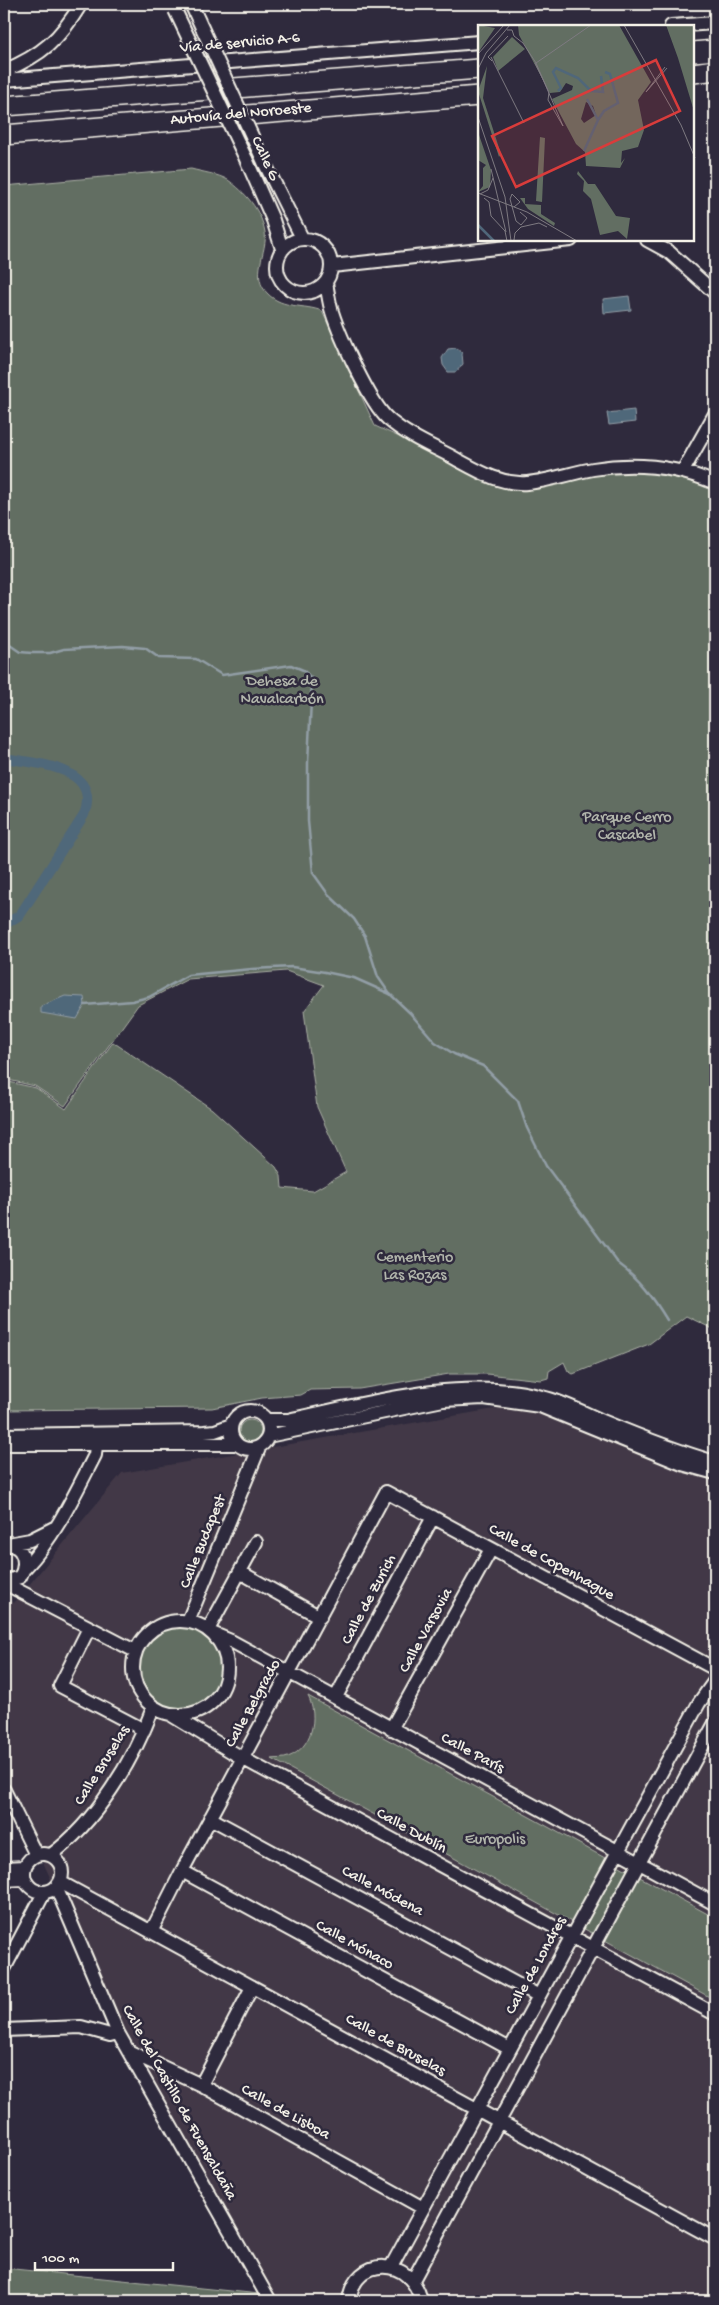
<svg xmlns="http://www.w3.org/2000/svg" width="719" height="2305" viewBox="0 0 719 2305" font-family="'Gochi Hand',sans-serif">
<rect width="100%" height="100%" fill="#2f2a3d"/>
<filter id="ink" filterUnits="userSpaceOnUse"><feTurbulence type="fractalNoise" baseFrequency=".02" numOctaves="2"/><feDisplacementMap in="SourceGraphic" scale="10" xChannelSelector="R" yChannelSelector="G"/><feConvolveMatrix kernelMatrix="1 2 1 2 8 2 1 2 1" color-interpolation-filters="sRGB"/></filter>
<g filter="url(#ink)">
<!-- built -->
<path fill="#423947" d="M524 1404 715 1476V2301H271L121 2034 4 1776V1615L9 1608 4 1605V1603L8 1599 14 1603 122 1473Z"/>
<!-- green -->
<path fill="#626e62" stroke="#abb0a5" d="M191 169C202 172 218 174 228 180 245 192 261 210 265 232 268 252 249 276 268 294 283 309 304 304 322 311L375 426 512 488 623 469 698 481 715 491V1330L686 1316 649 1344 573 1374 568 1371 564 1362 549 1371 548 1378 541 1380 486 1374H449L359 1389 310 1390 301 1395 262 1398 212 1408 4 1410V1081L36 1088 66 1109 113 1042 212 1109 276 1167 281 1176 282 1188 313 1191 346 1172 317 1107 304 1011 324 985 286 971 188 979 138 1005 65 1106 35 1086 4 1079V186Z
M239 1431a11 11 0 1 1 22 0a11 11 0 1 1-22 0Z
M137 1668a43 43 0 1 1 86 0a43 43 0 1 1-86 0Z
M308 1696 715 1918V2000L272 1759C277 1758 284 1759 288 1757 312 1748 319 1717 308 1696Z
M4 2268 260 2294 262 2301H4Z"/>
<!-- water -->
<path fill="#50677a" stroke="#929ea6" d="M629 296 631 310 604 313 603 299Z
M456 348 462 353 463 364 456 372H448L443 365 442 358 448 349Z
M634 410 635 422 609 425 607 413Z
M65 996 84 997 85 1005 77 1019 41 1013V1006Z"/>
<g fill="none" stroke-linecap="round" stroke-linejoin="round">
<!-- stream -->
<path stroke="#929ea6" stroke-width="2.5" d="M4 641 20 652 32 653H50L64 649 123 646 145 648 159 658 196 659 222 675 291 665 303 670 312 679 308 763V821L313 873 328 894 354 919 365 936 378 977 389 993
M85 1005 132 1001 149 997 188 975 252 969 292 967 325 972 354 978 390 994 410 1013 435 1042 454 1054 483 1066 518 1101 527 1128 546 1166 618 1263C640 1279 653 1297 667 1320"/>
<!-- canal -->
<path stroke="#50677a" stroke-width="10" d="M4 758C36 764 102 766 84 815L20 915 4 925"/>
<!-- minor casing -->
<g stroke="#f4f1e8" stroke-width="16">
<path id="minor" d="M671 26 715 23
M4 71C42 55 60 39 81 4
M4 80 479 42
M246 159 273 220 282 249
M264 162 302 238
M277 266a27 27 0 1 1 54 0a27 27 0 1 1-54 0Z
M647 240 669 252 715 293
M332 266 571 240
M326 283C328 292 329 303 332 312 340 337 370 403 388 419 407 436 434 447 456 459 478 471 501 485 527 483 549 481 571 473 593 469 636 462 676 466 715 483
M683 471 715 414
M231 1430a19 19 0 1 1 38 0a19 19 0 1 1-38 0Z
M266 1420H288C368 1403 462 1376 542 1397 564 1402 584 1413 605 1422 641 1437 677 1451 715 1462
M4 1435 204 1432 215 1431 231 1425
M268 1436 443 1400 484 1398 540 1406 682 1464 715 1473
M4 1444H236
M8 1544 30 1540 54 1528
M4 1545C24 1543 28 1563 20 1577L4 1582
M25 1568C55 1537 75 1494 95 1455L96 1445
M240 1572 320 1617
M4 1583 135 1651
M133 1668a47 47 0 1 1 94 0a47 47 0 1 1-94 0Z
M188 1621 260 1446
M89 1628 60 1686 144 1730
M208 1630 256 1542
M212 1633 231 1641 715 1904
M336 1697 433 1517
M173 1716 242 1758 715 2014
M391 1729 491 1549
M4 1790 36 1855
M210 1818 539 1996
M24 1873a19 19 0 1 1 38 0a19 19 0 1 1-38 0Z
M51 1855C96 1822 133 1761 153 1708
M4 1868 24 1867
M182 1871 510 2049
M4 1880 24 1879
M60 1882 715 2239
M56 1887 118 2033 270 2301
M151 1932 182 1871 386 1492 715 1669
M4 1969 44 1893
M4 2030 81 2027 110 2035 118 2033
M128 2051 201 2085 423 2208
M201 2085 252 1987
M391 2267 699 1703 714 1682
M413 2280 715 1723
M349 2301C354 2255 412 2256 421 2301"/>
</g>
<!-- highway casing -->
<g stroke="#f4f1e8" stroke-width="22">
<path id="highway" d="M693 52 715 50
M693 73 715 70
M4 106 479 69
M4 135 479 96"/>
</g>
<!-- minor -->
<use href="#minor" stroke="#2f2a3d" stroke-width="12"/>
<!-- highway -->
<use href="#highway" stroke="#2f2a3d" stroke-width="19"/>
<!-- minor-bridge casing -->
<g stroke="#f4f1e8" stroke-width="16" stroke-linecap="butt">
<path id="minor-bridge" d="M191 4 264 162
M175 10 246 159"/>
</g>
<!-- minor-bridge -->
<use href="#minor-bridge" stroke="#2f2a3d" stroke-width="12"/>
</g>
</g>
<g text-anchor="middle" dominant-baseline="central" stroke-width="5" stroke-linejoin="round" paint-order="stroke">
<!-- street labels -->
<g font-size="16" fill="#f4f1e8" stroke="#2f2a3d">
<text transform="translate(240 44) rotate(-5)">Vía de servicio A-6</text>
<text transform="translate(241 115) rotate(-5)">Autovía del Noroeste</text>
<text transform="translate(264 159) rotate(65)">Calle G</text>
<text transform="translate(204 1542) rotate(-68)">Calle Budapest</text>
<text transform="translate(551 1563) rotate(29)">Calle de Copenhague</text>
<text transform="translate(370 1600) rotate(-62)">Calle de Zurich</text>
<text transform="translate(427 1631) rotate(-61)">Calle Varsovia</text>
<text transform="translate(254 1704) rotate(-61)">Calle Belgrado</text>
<text transform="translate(472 1754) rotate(28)">Calle París</text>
<text transform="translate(103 1766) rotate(-58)">Calle Bruselas</text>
<text transform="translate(411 1832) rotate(29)">Calle Dublín</text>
<text transform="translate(382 1892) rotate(28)">Calle Módena</text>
<text transform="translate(354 1946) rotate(29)">Calle Mónaco</text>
<text transform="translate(537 1966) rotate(-61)">Calle de Londres</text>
<text transform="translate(395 2046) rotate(29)">Calle de Bruselas</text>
<text transform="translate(178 2103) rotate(61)">Calle del Castillo de Fuensaldaña</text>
<text transform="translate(285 2113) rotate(29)">Calle de Lisboa</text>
</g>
<!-- park labels -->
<g font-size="16" fill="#b2b6ac" stroke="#2f2a3d">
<text x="282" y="682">Dehesa de<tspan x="282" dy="18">Navalcarbón</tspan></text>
<text x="627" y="818">Parque Cerro<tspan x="627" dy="18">Cascabel</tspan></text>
<text x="415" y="1258">Cementerio<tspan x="415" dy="18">Las Rozas</tspan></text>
<text x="495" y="1840">Europolis</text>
</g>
</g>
<!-- overview -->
<g transform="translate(478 25)">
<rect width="216" height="216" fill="#2f2a3d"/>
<path d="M0 0 17 3 0 28ZM40 0H141L173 57 160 75 166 105 160 122 144 126 143 138 147 133 142 143 108 141 107 127 98 119 74 74 94 65 95 61 88 58 82 67 72 68 41 10ZM108 77 115 81 118 90 106 98 103 94ZM188 0H216V86L200 33ZM34 12 47 24 20 46 15 32ZM9 41 5 73 23 129 21 132 0 66ZM0 107 13 145 12 162 0 167 5 161V143L8 140 0 135ZM62 112 67 113 64 177 58 176ZM100 146 110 159H117L138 191 152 193 149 214 140 206 122 210 113 174 105 166 106 156 99 149ZM42 173H47V179L63 180V189L77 198 76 201 50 184Z" fill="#626e62" fill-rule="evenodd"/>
<path fill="none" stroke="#50677a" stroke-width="2.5" d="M80 66 83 63 75 47 78 43 100 53 113 66 125 67 123 51M120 95 126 86 140 78 132 49 127 47M106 126 120 95 109 74M0 200 16 216"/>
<path fill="none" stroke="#7e7a81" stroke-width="1" d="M146 0 203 100 217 133M29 5H34L36 11 45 18 58 38 85 101 70 75 71 67 57 38M0 29 26 0M13 32 46 98M14 36 10 32 30 11M58 38 113 0M187 42 168 67 189 43M0 44 8 28 32 0M0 92 27 172 33 216M13 144 28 207M0 168 49 187 99 216M2 169 10 165 15 153M6 173 11 177 13 191 27 206 29 216M36 182 42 177 34 169 32 174 38 196 43 200 49 193 42 187M36 215 37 208 43 202 61 198 69 202"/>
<path fill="#d93c3b" fill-opacity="0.15" stroke="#d93c3b" stroke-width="2.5" d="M178 35 202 86 38 162 14 111Z"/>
<rect width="216" height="216" fill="none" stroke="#f4f1e8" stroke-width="2.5"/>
</g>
<!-- margin -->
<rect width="719" height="2305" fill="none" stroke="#2f2a3d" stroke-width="20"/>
<rect x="10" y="10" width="699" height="2285" fill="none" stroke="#f4f1e8" stroke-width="2" filter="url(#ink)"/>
<!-- scale -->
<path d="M35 2262v8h138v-8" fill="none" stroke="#f4f1e8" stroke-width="2.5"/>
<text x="42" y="2262" font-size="15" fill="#f4f1e8" stroke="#2f2a3d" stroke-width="4" paint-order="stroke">100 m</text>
</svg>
